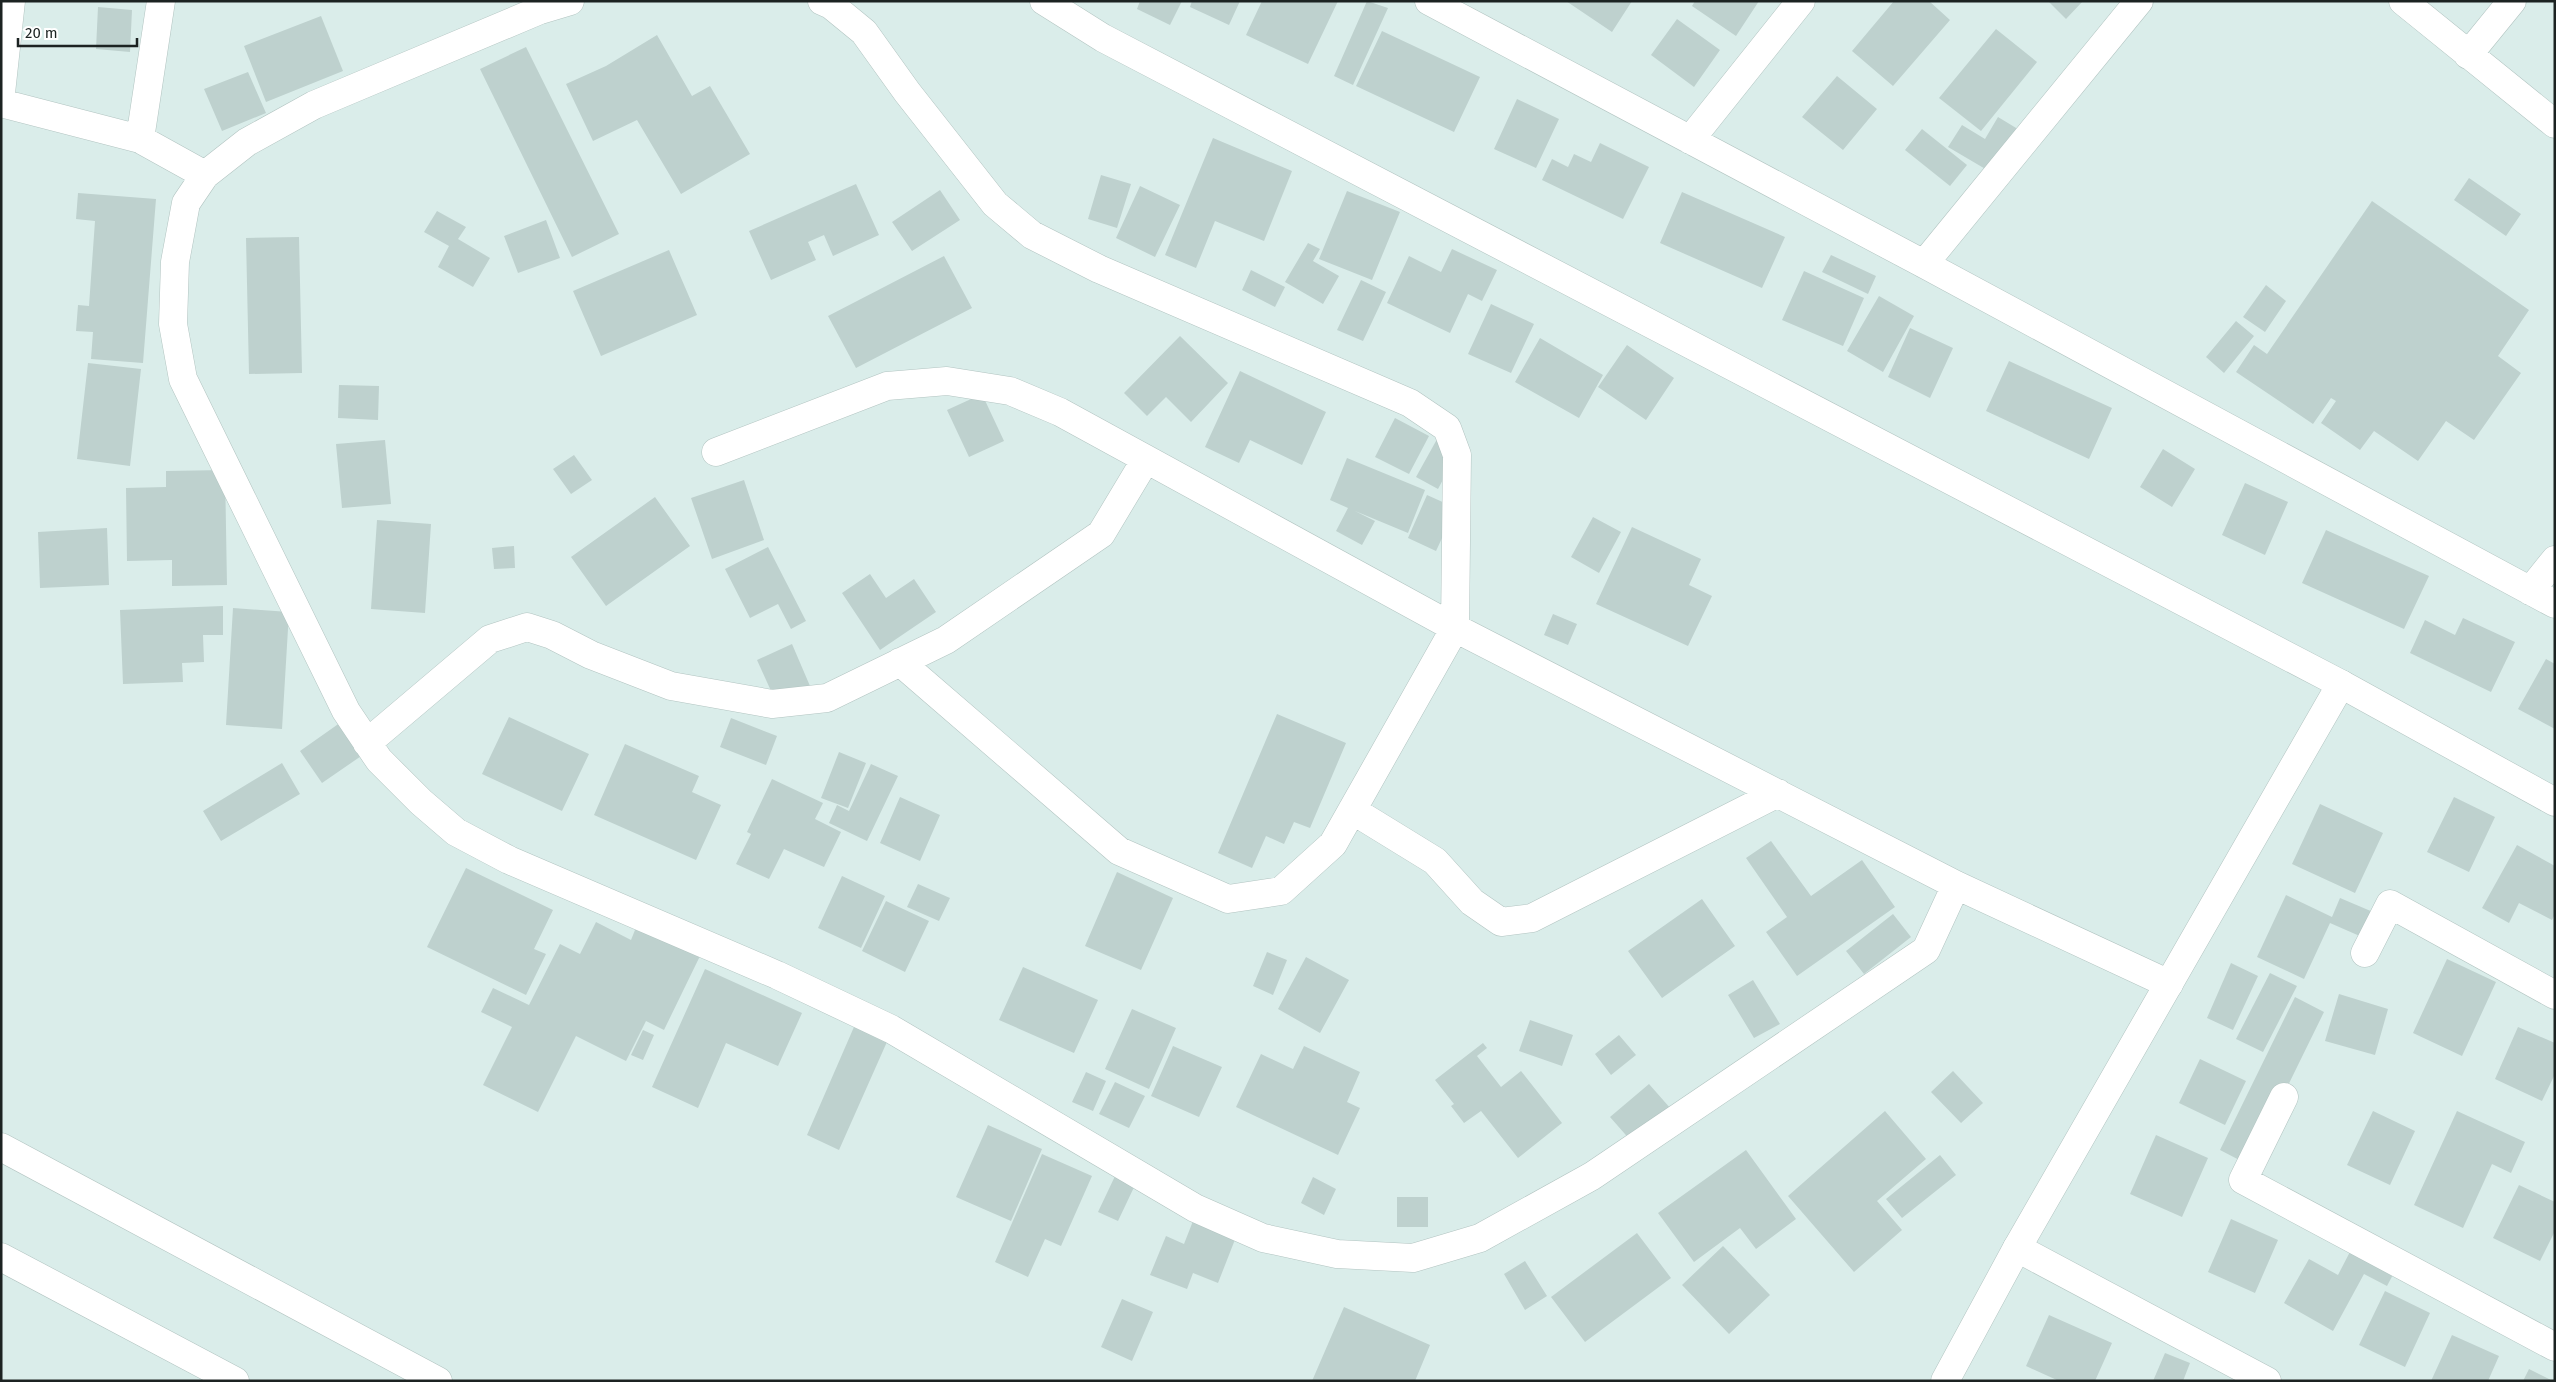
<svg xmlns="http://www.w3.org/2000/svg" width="2556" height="1382" viewBox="0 0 2556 1382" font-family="'Fira Sans',sans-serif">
<rect width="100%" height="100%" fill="#daedea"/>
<!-- building -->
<path fill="#bed1ce" d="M1140 1H1182L1170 25 1137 9Z
M1192 1H1240L1229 25 1190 7Z
M1262 1H1338L1308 64 1246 35Z
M1367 1 1388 8 1353 85 1334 76Z
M1566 1H1632L1612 32Z
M1695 1H1759L1736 36 1692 6Z
M1894 1H1929L1950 20 1893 86 1852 51Z
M2048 1H2083L2066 19Z
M98 7 132 10 130 52 96 49Z
M321 16 343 71 266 102 244 46Z
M1677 19 1720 50 1694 87 1651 55Z
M1996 29 2037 62 1981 131 1939 98Z
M1382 31 1480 77 1454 132 1356 86Z
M657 35 692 96 710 86 750 154 681 194 637 120 593 141 566 84 606 66Z
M526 47 619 234 572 257 480 69Z
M248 72 266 113 222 131 204 89Z
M1837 76 1877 109 1843 150 1802 117Z
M1517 99 1559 119 1536 168 1494 149Z
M1998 117 2026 134 1999 177 1948 147 1962 125 1985 139Z
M1922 129 1967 165 1950 186 1905 150Z
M1213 138 1292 171 1264 241 1215 221 1196 268 1165 255Z
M1600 143 1649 167 1623 219 1542 180 1552 159 1568 167 1574 154 1591 162Z
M1101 175 1131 184 1117 228 1088 219Z
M2469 178 2521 214 2506 236 2454 200Z
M856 184 879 235 833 256 824 235 808 242 816 260 771 280 749 231Z
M1140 186 1180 205 1155 257 1116 238Z
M940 190 960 220 912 251 892 222Z
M1347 191 1400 212 1372 280 1319 259Z
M1682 192 1785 237 1762 288 1660 243Z
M78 193 156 199 143 363 91 359 93 332 76 331 78 305 89 306 95 221 76 219Z
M2372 201 2529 310 2498 356 2521 373 2474 440 2446 421 2418 461 2374 431 2360 450 2321 423 2336 401 2331 398 2313 424 2236 372 2254 345 2267 354Z
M437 211 466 227 458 239 490 258 473 287 438 267 449 246 424 232Z
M546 220 560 258 518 273 504 236Z
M299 237 302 373 249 374 246 238Z
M1308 243 1320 249 1313 261 1339 276 1323 304 1285 282Z
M1452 249 1497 270 1482 301 1468 294 1450 333 1387 303 1409 256 1441 272Z
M669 250 697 315 601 356 573 291Z
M1831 255 1876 276 1868 294 1822 272Z
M944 256 972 308 856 368 828 316Z
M1251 270 1285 287 1275 307 1242 290Z
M1804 271 1864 298 1843 346 1782 320Z
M1361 280 1386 292 1363 341 1337 330Z
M2266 285 2286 301 2265 332 2243 317Z
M1879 296 1914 316 1883 372 1847 351Z
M1491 304 1534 324 1511 373 1468 354Z
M2236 321 2254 336 2224 373 2206 357Z
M1910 328 1953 348 1930 398 1888 377Z
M1180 336 1228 383 1191 422 1166 397 1147 416 1124 393Z
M1540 338 1603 375 1579 418 1515 382Z
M1627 345 1674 378 1646 420 1598 387Z
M2009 361 2112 408 2089 459 1986 411Z
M88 363 141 369 130 466 77 459Z
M1240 371 1326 412 1302 465 1250 440 1239 463 1205 447Z
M339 385 379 386 378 420 338 418Z
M982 394 1004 441 969 457 947 410Z
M1395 418 1429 436 1409 474 1375 457Z
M1441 432 1462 444 1438 489 1416 477Z
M385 440 391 504 342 508 336 444Z
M2163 449 2195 469 2172 507 2140 487Z
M574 455 592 480 571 494 553 469Z
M1347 458 1425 490 1408 533 1355 511 1375 521 1362 545 1336 531 1348 508 1330 500Z
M225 470 227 585 172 586V560L127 561 126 488 166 487V471Z
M744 480 764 540 712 559 691 498Z
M2245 483 2288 502 2265 555 2222 535Z
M1427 495 1456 508 1436 551 1408 538Z
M655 497 690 546 606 606 571 557Z
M1593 517 1621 532 1599 573 1571 557Z
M377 520 431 524 425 613 371 609Z
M1632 527 1701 559 1689 585 1712 596 1688 646 1596 604Z
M107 528 109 585 40 588 38 532Z
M2326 530 2429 576 2404 629 2302 583Z
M514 546 515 568 494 569 492 548Z
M768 547 806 621 791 629 778 604 750 618 725 569Z
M870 574 886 598 914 579 936 612 880 650 842 593Z
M223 606V635H203L204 662 182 663 183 682 123 684 120 610Z
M233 608 289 612 282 729 226 725Z
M1553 614 1577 624 1568 645 1544 635Z
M2463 618 2515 642 2491 692 2410 653 2425 620 2455 635Z
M792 644 810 686 776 702 757 660Z
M2546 659 2555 664V729L2518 709Z
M1277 714 1346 743 1310 828 1294 822 1284 844 1266 836 1252 868 1218 853Z
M509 717 589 754 562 811 482 774Z
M731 718 777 736 766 765 720 747Z
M344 720 367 752 322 783 300 751Z
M625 744 699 776 692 792 721 805 696 860 594 815Z
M839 752 866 763 848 808 821 798Z
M282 763 300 794 221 841 203 811Z
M871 764 898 776 867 841 829 823 837 805 849 811Z
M772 779 823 803 815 819 841 832 824 867 784 849 769 879 736 864 751 834 747 832Z
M900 797 940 815 920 861 880 843Z
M2454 797 2495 817 2469 872 2427 852Z
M2320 804 2383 833 2355 893 2292 864Z
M1771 841 1811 896 1862 860 1895 907 1797 976 1766 932 1787 917 1746 858Z
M2517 845 2555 866V914L2552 920 2519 903 2509 923 2482 908Z
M466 868 553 910 534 949 546 954 526 995 427 947Z
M1117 872 1173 898 1141 970 1085 946Z
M842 876 885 896 861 948 818 928Z
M918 884 950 898 939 921 907 907Z
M2286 895 2332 917 2340 898 2373 912 2362 937 2330 923 2304 979 2257 957Z
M1702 899 1735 946 1662 998 1628 951Z
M886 901 929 921 905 972 862 951Z
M1893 914 1911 937 1864 974 1846 951Z
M596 922 631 940 637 925 700 956 664 1030 646 1021 626 1061 576 1036 538 1112 483 1085 512 1027 481 1012 493 988 529 1005 560 944 580 954Z
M1267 952 1287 960 1273 995 1253 986Z
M1306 957 1349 980 1320 1033 1278 1009Z
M2447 959 2496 982 2462 1056 2413 1033Z
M2231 963 2258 976 2233 1030 2207 1018Z
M1023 967 1098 1000 1074 1053 999 1020Z
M705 969 802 1013 778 1066 726 1043 698 1108 652 1087Z
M2270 973 2297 986 2263 1052 2236 1039Z
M1753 980 1780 1024 1754 1038 1728 995Z
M2339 994 2388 1009 2375 1055 2325 1041Z
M2295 997 2324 1012 2249 1165 2220 1150Z
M1132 1009 1176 1028 1149 1089 1105 1069Z
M857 1020 890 1035 839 1150 807 1135Z
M1530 1020 1573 1035 1562 1066 1519 1051Z
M2518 1027 2555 1043V1074L2542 1101 2495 1079Z
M643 1030 654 1035 643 1060 631 1055Z
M1619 1035 1636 1055 1611 1075 1595 1054Z
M1483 1043 1487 1048 1477 1056 1501 1087 1521 1071 1562 1123 1518 1158 1481 1111 1464 1123 1451 1106 1454 1104 1435 1080Z
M1173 1046 1222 1067 1199 1117 1151 1096Z
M1304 1046 1360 1072 1347 1102 1360 1108 1338 1155 1236 1107 1261 1054 1293 1069Z
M2200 1059 2246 1081 2225 1125 2179 1103Z
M1953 1071 1983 1103 1961 1123 1931 1092Z
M1086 1072 1106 1081 1093 1111 1072 1102Z
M1115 1082 1145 1096 1129 1128 1099 1114Z
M1649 1084 1671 1109 1632 1142 1610 1117Z
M1885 1111 1926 1159 1877 1201 1902 1230 1854 1272 1788 1196Z
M2373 1111 2415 1131 2390 1185 2347 1165Z
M2457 1111 2525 1142 2511 1173 2492 1164 2463 1228 2414 1205Z
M988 1125 1042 1149 1011 1221 956 1197Z
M2156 1135 2208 1158 2182 1217 2130 1194Z
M1746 1150 1796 1219 1756 1249 1740 1228 1694 1262 1658 1213Z
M1042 1154 1092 1176 1061 1246 1045 1239 1028 1277 995 1262Z
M1940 1155 1956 1175 1902 1218 1886 1199Z
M1116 1174 1136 1183 1118 1221 1098 1212Z
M1313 1177 1336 1189 1324 1215 1301 1203Z
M2519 1185 2555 1202V1231L2540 1261 2493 1238Z
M1397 1197H1428V1227H1397Z
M2231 1219 2278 1240 2255 1293 2208 1272Z
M1193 1221 1236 1237 1218 1283 1193 1273 1187 1289 1150 1275 1166 1236 1184 1244Z
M1637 1233 1671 1278 1585 1342 1551 1297Z
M1723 1246 1770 1295 1729 1334 1682 1285Z
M2353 1246 2396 1269 2387 1286 2364 1274 2333 1331 2284 1303 2309 1259 2338 1275Z
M1525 1261 1547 1296 1525 1310 1504 1274Z
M2385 1291 2430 1313 2405 1367 2359 1345Z
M1122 1299 1153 1312 1132 1361 1101 1347Z
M1344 1307 1430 1345 1415 1381H1312Z
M2049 1315 2112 1343 2095 1381H2059L2026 1366Z
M2452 1335 2499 1356 2488 1381H2431Z
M2165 1353 2190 1363 2183 1381H2153Z
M2529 1369 2553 1381H2523Z"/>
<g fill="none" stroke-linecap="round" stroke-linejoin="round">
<!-- street casing -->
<g stroke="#b2c4c1" stroke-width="29">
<path id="street" d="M570 1 540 10 314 105 247 142 205 175 186 203 175 262 173 324 183 379 346 711 379 760 421 802 456 832 509 860 777 975 891 1029 1195 1208 1263 1238 1337 1254 1413 1258 1480 1238 1592 1176 1926 950 1956 885
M822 1 831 5 864 32 907 92 995 204 1032 235 1099 269 1410 403 1447 428 1457 455 1455 628 1333 844 1281 891 1228 899 1119 851 900 662
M1429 1 1924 264 2555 604
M2403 1 2555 124
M2468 55 2512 1
M1 93 11 1
M1 103 140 139 205 175
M140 139 161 1
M1690 140 1801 1
M1924 264 2139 1
M716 452 887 386 947 381 1010 391 1060 412 1455 628 1956 885 2169 984
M2530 591 2555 560
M2341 684 2555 802
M367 743 490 639 527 627 552 635 591 655 671 686 772 704 827 698 946 640 1101 534 1146 459
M1352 810 1435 861 1472 902 1501 922 1532 918 1778 793
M2365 953 2390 904 2555 995
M2284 1097 2243 1180 2555 1347
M2017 1248 2267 1381"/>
</g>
<!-- secondary casing -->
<g stroke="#b2c4c1" stroke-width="29">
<path id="secondary" d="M1044 1 1103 38 2341 684 2017 1248 1945 1381
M1 1147 438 1381
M1 1257 235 1381"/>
</g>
<!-- street -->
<use href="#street" stroke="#fff" stroke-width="28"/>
<!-- secondary -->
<use href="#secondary" stroke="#fff" stroke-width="28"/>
</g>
<!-- border -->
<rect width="2556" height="1382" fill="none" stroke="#1c2322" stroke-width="5"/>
<!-- scale -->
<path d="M18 38v8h119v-8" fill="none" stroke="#1c2322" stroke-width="2.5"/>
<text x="25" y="38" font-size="15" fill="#1c2322" stroke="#ffffff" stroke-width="4" paint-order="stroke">20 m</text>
</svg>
